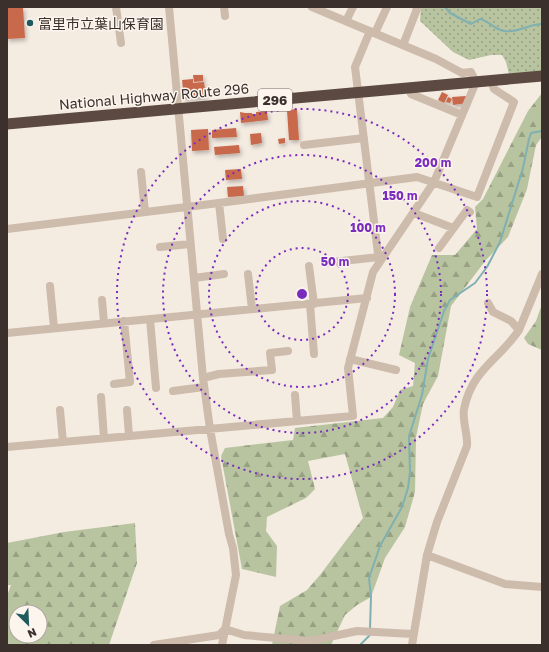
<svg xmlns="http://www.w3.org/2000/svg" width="549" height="652" viewBox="0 0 549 652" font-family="'Golos Text','Noto Sans JP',sans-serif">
<defs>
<pattern id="forest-firs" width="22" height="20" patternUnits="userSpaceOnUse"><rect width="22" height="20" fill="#b8c4a0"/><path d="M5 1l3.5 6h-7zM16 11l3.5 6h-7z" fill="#97a083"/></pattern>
<pattern id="park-dots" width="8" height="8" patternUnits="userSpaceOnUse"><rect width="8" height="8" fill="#b8c4a0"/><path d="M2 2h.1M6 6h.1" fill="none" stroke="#97a083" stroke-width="1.8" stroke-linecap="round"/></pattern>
<filter id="shadow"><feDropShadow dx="1.5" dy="2.5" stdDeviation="2" flood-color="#0004"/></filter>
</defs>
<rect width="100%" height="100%" fill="#f4ebe1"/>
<!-- forest -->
<path fill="url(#forest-firs)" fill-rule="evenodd" d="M542 93V137L536 145 527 189 508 237 486 260 451 306 438 376 423 404 416 437 415 492 405 527 385 558 371 597 357 605 345 615 331 645H272L280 606 307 590 320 575 363 518 345 454 308 461 315 489 306 498 267 517 266 531 277 546 276 577 242 569 221 456 225 448 293 440 295 428 383 418 393 407 400 390 413 386 415 363 399 355 410 307 432 255H455L477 229 475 207 483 199 528 111Z
M542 304V350L528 344 524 338 536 321Z
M135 523 137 563 109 645H7V596L11 585H7V543L64 532ZM16 612H40V636H16Z"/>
<!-- park -->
<path fill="url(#park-dots)" d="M421 7H542V71L509 74 506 62 502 55H491L469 60 453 52 420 21Z"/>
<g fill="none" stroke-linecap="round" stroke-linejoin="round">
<!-- stream -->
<path stroke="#7fb0b2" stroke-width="2" d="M445 7 450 13 471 24 480 19C490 21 494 30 505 31 518 33 529 24 542 24
M370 628 371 597 369 578 380 546 402 507 408 488 410 472 409 436 422 395 428 359 444 311 450 300 475 283 487 267 500 242 523 168 529 139 531 133 542 131
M360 645 370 635"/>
</g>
<!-- building -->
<path fill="#c8694b" filter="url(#shadow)" d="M7 7H23L25 38 7 39Z
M193 75H203V81L194 82Z
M193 79V83L204 82 206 97 184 99 182 80Z
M442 92 448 95 444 103 438 100Z
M466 96 467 103 453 105 452 97Z
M448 97 452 99 450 103 446 102Z
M297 109 299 140H289L287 110Z
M267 111 268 120 241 123 240 112 245 113H252V114H256V112Z
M236 128 237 137 212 138V130Z
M208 129 209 150 192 151 191 130Z
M261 133 262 143 251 145 250 134Z
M285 138V143L279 144 278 139Z
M239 145 240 153 215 155 214 147Z
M241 169 242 179 226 180 225 170Z
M243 186 244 196 228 197 227 187Z"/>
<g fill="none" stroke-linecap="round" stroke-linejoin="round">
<!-- minor -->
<path stroke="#cdbbac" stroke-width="8" d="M116 7 121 43
M169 7 203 378 210 429 229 534 233 548 236 575 222 645
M224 7 225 16
M346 21 353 7
M370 31 355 67 379 262
M375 33 387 7
M403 45 417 9 416 7
M410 88 411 94 462 115
M304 145 364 138
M141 172 145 212
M219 203 223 239
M414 213 453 228
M7 229 219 203 417 177 477 197 514 102 494 89 491 81
M160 247 190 244
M439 248 467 210 470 212
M324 263 379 257
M309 266 314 304
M248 274 252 309
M194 278 224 274
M50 286 54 328
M102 300 104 323
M488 303 493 312 511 321 519 330
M310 304 314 354
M150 319 156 388
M7 333 367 298
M350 359 396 370
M203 378 219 374 272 370 270 353 288 351
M114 384 130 382 124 321
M173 391 204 387
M295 395 297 421
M101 397 104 438
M60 410 63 442
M127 410 129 436
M7 447 353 416 348 368 373 272 434 182 476 82 471 72 462 73 436 59 312 7
M427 555 505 584 542 587
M225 629 244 635 310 641 357 631 413 634
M154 645 219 635 225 629
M412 645 427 555 437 522 467 446C468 435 462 420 464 409 472 369 499 360 519 330L542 274"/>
<!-- highway -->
<path stroke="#5c4a42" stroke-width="11" d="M7 124 542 76"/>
</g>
<!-- distance rings -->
<g fill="none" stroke="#7b2cbf" stroke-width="2" stroke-dasharray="2 4">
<circle cx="302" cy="294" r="46"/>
<circle cx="302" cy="294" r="93"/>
<circle cx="302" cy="294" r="139"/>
<circle cx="302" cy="294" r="185"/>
</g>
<!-- markers -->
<circle fill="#1f5a5e" stroke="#fbf5ee" stroke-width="1.5" cx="30" cy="23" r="4"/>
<g text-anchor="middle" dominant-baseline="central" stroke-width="3" stroke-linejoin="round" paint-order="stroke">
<!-- shield labels -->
<rect fill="#fbf5ee" stroke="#756b66" stroke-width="1" x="258" y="89" width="34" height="22" rx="3"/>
<g font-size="13" font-weight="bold" fill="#3b302b">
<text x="275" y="100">296</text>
</g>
<!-- poi labels -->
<g font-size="14" fill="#3b302b" stroke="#fbf5ee" text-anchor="start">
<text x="38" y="23">富里市立葉山保育園</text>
</g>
<!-- street labels -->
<g font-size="14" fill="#3b302b" stroke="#fbf5ee">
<text transform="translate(154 96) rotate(-5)">National Highway Route 296</text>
</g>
</g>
<circle cx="302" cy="294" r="6" fill="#7b2cbf" stroke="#fbf5ee" stroke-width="2"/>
<g font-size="12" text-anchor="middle" font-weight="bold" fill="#7b2cbf" stroke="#fbf5ee" stroke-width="3" stroke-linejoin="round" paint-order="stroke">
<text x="433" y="167">200 m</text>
<text x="400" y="200">150 m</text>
<text x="368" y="232">100 m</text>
<text x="335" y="266">50 m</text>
</g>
<!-- border -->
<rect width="549" height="652" fill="none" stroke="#3b302b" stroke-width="16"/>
<!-- north arrow -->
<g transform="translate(28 624) rotate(156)"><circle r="19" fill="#fbf5ee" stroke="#aea6a0"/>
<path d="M0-3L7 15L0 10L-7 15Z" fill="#1f5a5e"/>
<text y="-6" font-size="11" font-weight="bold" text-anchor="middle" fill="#3b302b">N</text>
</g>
</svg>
